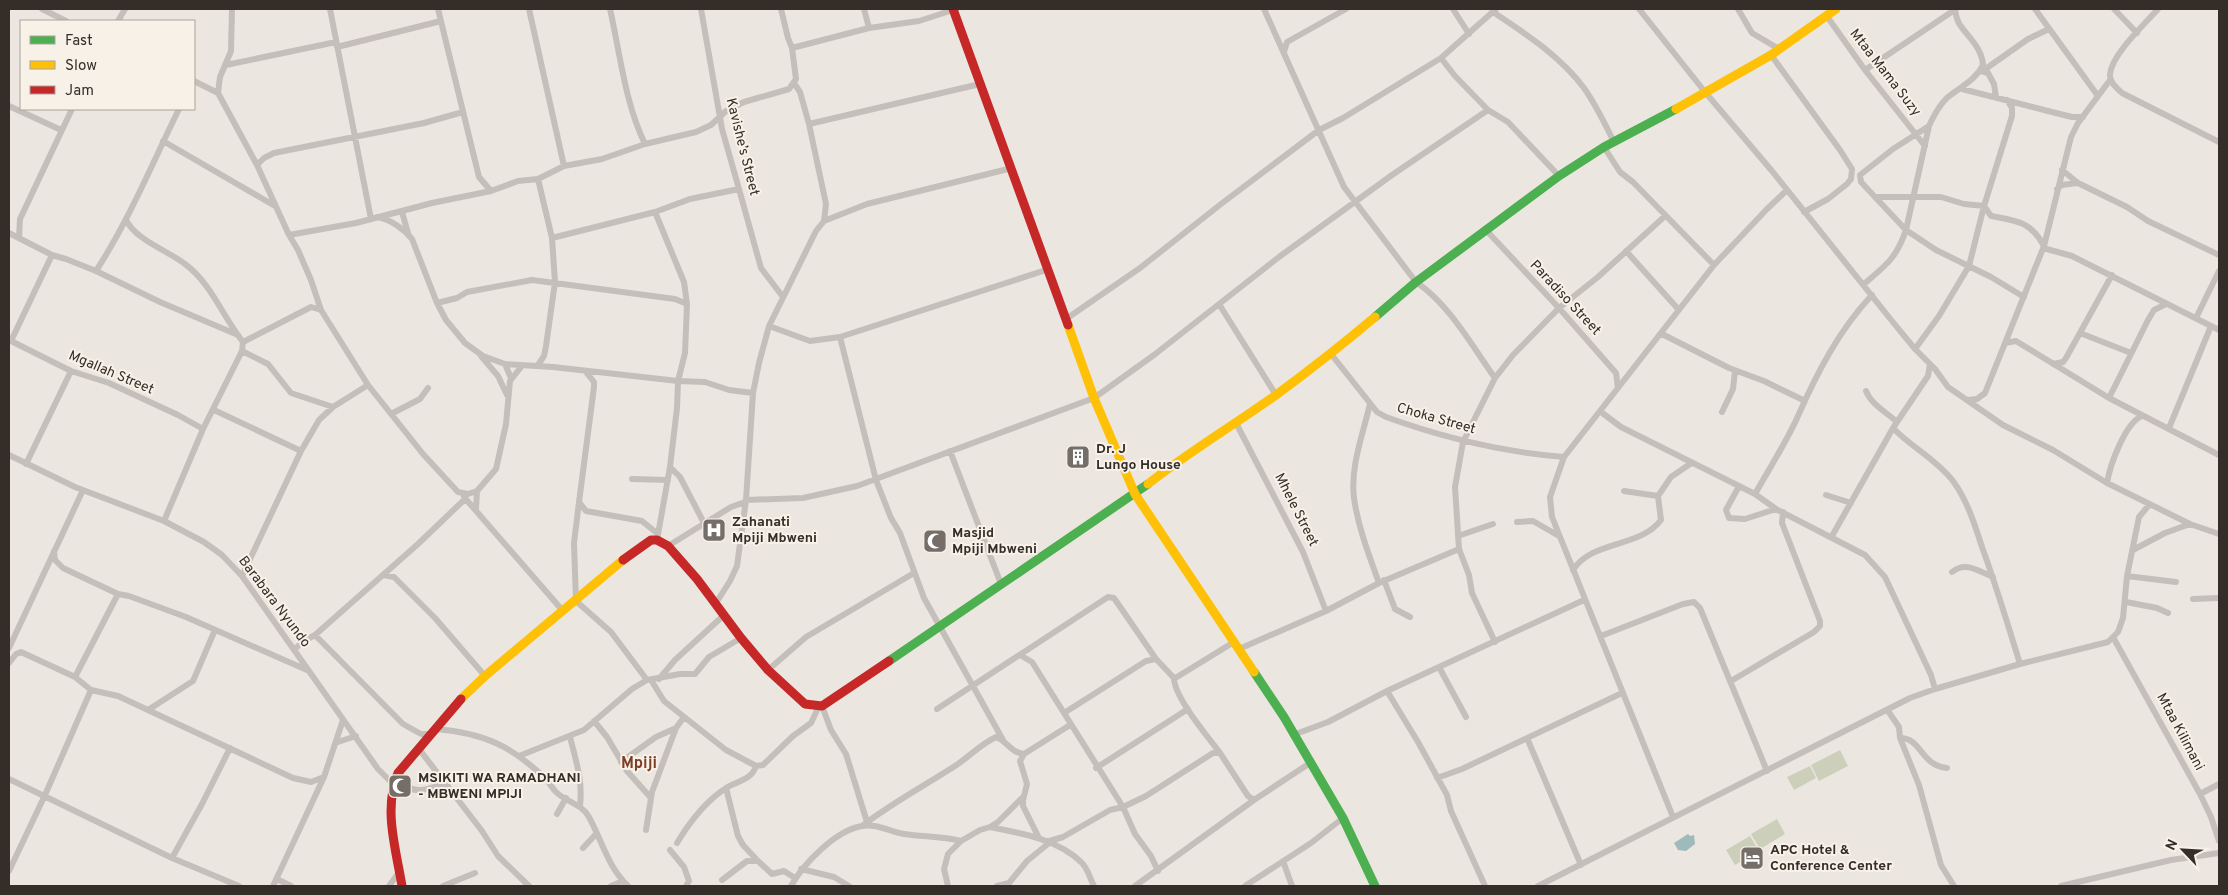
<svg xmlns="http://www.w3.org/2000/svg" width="2228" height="895" viewBox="0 0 2228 895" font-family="Overpass,sans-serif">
<rect width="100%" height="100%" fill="#ece6e0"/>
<!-- pitch -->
<path fill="#ccd0bb" d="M1840 750 1848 766 1819 781 1811 765Z
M1810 766 1816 778 1794 790 1787 777Z
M1777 819 1785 834 1760 849 1751 834Z
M1750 836 1759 851 1735 865 1726 850Z"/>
<!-- water -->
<path fill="#9ebabb" d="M1688 834 1690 836 1694 835 1695 844 1686 851 1678 850 1674 843Z"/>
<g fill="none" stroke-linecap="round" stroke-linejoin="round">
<!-- street -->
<path stroke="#c4bfba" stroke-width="6" d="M42 9 66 21
M330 9 371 219
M438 9 479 177 491 191 518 181 538 179 564 166 602 159 645 144 696 132 711 125 726 111 744 102 789 89 796 79 792 48 869 28 919 21 956 9
M529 9 564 166
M610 9C620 53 625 103 645 144
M701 9 722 129 739 189 761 268 783 297
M781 9 788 38 792 48
M864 9 869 28
M1264 9 1344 187 1416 282C1449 304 1472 346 1495 378
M1453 9 1469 34
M1639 9 1705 92 1772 171 1892 321 1915 349 1935 369 1948 387 2003 425 2053 450 2107 483 2190 524 2219 534
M1738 9 1752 33 1779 49
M2035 9 2098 96
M2114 9 2137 33
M2158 9C2145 24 2112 54 2110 74 2109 82 2117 88 2122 93L2219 142
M1493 12C1526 34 1560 56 1584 88 1596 105 1605 124 1614 142
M1826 15 1865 70 1925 146
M118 21 125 9
M337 47 441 21
M1284 52 1287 42 1346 9
M1771 55 1840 150 1852 169 1851 179 1847 184 1828 199 1804 212
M1441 58 1455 76 1488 110
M226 65 336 42
M1865 70 1956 9
M1984 70 2028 39 2049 29
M1981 71 1988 73 1994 84 1996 97
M194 81 218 93 257 165 289 235 298 250 311 280 321 310 368 385 423 454 458 492 468 494 477 491 496 469 506 424 510 381 521 367
M794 83 800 92 809 124 826 204 824 221
M1962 89 2052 112 2072 117H2083
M218 93 220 77 231 51 232 9
M9 106 61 130
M809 124 980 84
M1929 126 1893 149 1860 175 1861 182 1906 230 1936 250 1991 277 2024 297
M163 141 275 206
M1604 147 1620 172 1633 182 1714 265
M257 165 264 158 274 153 424 123 463 112
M2062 170 2078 183 2127 207 2148 221 2219 255
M2057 189 2062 185 2077 183
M1875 197H1941L1964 204 1984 206 1991 216C2018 221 2030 221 2044 246
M399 212H402L408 233
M655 212 684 282 687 304 685 353 678 381 677 408 670 467 657 540
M377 217C390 219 404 229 412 239L437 303 446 320 465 343 483 356 505 364 553 367 678 381 705 382 729 390 753 393
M126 220C137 241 167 250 185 264 211 283 223 317 243 342
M1485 229 1559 308 1616 373 1618 388
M9 233 52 255 66 259 96 271C129 220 152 164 179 109
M289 235 356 223 432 203 491 191
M19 238 20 219 72 109
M552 238 655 212 690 199 739 189
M2043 248 2072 256 2219 330
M1626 251 1679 310
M96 271 160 302 238 335
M1864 284C1886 265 1896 259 1906 230L1929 126C1934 115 1941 101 1952 94 1964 85 1976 79 1983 65 1982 48 1969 38 1960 25 1957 21 1956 15 1955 10
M437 303 457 298 467 292 532 280 675 299 687 304
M1219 304 1276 395
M2196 318 2219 271
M1066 319 1140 268 1221 204 1319 130 1343 118 1441 58 1496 9
M769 326 810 341 840 337 1049 269
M2080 333 2131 353
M1662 334 1729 368 1764 381 1803 400
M840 337 876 480 891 518 900 533 924 598 1003 740
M9 340 71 371 109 383 178 415 203 429
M11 341 52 255
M2005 343 2016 341 2109 398 2219 455
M1915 349 1939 316 1969 266 1984 206 2012 116V108L2007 100
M242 351 268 364 291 393 333 407
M1331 354 1377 412 1386 417C1444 438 1502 452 1564 457
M481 356 498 376 507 395
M505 364 511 378
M2053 364 2063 362 2066 358 2112 275
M538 365 544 356 546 346 555 282 552 238 538 179
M586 372 594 382V387L579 502 586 511 642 521 658 534
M1866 391C1871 404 1886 412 1897 422
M2109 398 2148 320 2154 310 2166 304
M1968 400 1977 399 1985 393 2044 246 2071 137 2078 123 2110 80
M1370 404C1363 434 1350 467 1354 498 1358 527 1369 555 1379 583
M214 410 301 451
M1601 412 1621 427 1755 494 1776 509 1865 555 1885 577 1931 675 1935 689
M1722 412 1733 389 1735 371
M391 414 420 399 428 388
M1236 423 1303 552 1326 611
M1893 428C1911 447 1936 459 1953 481 1967 500 1975 525 1982 547 1996 585 2008 625 2020 664
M2169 428 2211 326
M950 451 1001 584
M9 455 75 487 164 521 204 542 222 555 242 576 378 769 392 783
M26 464 71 371
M670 467 680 477 704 523
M632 479 668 480
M2107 483C2110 465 2125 423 2142 416
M1738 488 1726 510 1729 518 1745 519 1776 509
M1624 491 1658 496
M1755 494C1769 469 1786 443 1798 416 1817 373 1839 330 1872 295
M1826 495 1851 503
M464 497 563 611
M746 500 803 498 857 486 1094 398 1154 355 1279 257 1392 175 1488 110 1508 122 1559 176
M579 502 574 543 576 601 611 632 647 680
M476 509 477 491
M164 521 203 429 242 351 243 342 311 307 321 310
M1517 522 1533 521 1559 536
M1458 536 1493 524
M1832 536 1893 428 1928 376 1930 364
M668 546 731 507 745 502
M2133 550 2165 533 2190 524
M54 551 55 560 63 568 118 594 129 596 186 617 307 670
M1573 570C1592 540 1640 548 1661 520L1658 496 1671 477 1690 464
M1952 572C1966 561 1978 571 1993 577
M383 575 394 577 435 618 485 676
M242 576 301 451 319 420 333 407 368 385
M2127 576 2176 582
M1384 580 1395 609 1410 617
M2193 599 2219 598
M2126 602 2157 608 2168 613
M716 603 730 581 737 566 746 500 753 393 759 363 769 326 816 231 824 221 867 204 1012 168
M315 635 403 724 421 734H432
M1601 636 1683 604 1694 602 1700 608 1767 771
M2113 637 2200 794 2211 817 2219 841
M1495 642 1472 593 1469 575 1459 549 1455 487 1463 442 1495 378 1513 355 1559 308 1598 277 1665 216
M9 648 83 490
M1239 649 1326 611 1379 583 1459 549
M294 650 302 642 315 635 418 544 465 499
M1020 655 1032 662 1123 807 1135 834 1151 856 1158 871
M9 663 16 654 21 652 75 677 91 690 118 696 293 778 311 782 324 777
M1439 667 1466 717
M768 670 806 637 914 573
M75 677 118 594
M1174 678C1174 697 1208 737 1220 753
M659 679 675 660 724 615
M651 680 664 701 726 750 756 766 763 765 793 736 811 723 819 706
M1731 681 1814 632 1820 626V621L1782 523 1783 512
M1387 691 1418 742 1447 795 1451 811 1485 886
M822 706 831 730 846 754 867 822
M937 709 1108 597 1114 598 1156 659
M148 710 193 681 215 630
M1888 711 1899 727 1900 738 1919 785 1941 865 1954 886
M1064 713 1146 661 1156 659 1174 678 1177 677 1234 642
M594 721 607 737 627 771 651 798
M436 729C484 733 512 746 547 780 550 784 553 789 556 792 566 802 582 804 589 817 602 841 608 867 628 886
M1293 735 1328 722 1387 691 1584 600
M570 737C576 761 583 781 580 806
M1527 738 1581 865
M1900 738C1922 738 1920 765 1947 768
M338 742 356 736
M419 749 482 831 498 856 529 886
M519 756 584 730 632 689 647 680 680 674H695L709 657 741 638
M621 762 656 737 676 728
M1096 768 1188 709
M1437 778 1462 769 1622 693
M9 779 172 858 239 886
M394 779C401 784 411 791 420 790 430 790 438 783 448 786
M726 788 738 836 743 845 758 861
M2200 794 2219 784
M557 814 566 798
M1673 817 1552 517 1550 497 1564 457 1714 265 1767 209 1787 190
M862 826C893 802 926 785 958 764 971 755 981 744 996 737 1007 741 1011 753 1024 754
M990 827C1020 833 1057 839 1081 862 1088 868 1090 879 1094 886
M646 830 652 792 676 728 684 717
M1039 838 1023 806V800L1027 784 1020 761 1024 754 1070 725
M1046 842 1063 837 1110 810 1123 807 1146 796 1213 753H1220L1248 796 1254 800 1310 763
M677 843C689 823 706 801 726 788 737 781 752 780 756 766
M583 848 596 834
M670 850 684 867 689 881 686 886
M172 858 202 804 230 748
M1283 861 1292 886
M801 869 834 877 849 886
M9 871 45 795 91 690
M277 879 291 886
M722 880 747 861H758L772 874 784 871 795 878
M273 886 324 777 343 720
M389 886 400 871
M443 886 475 873
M611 886 623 881
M791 886C803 864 836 830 862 826 876 823 891 832 904 834 923 837 941 836 961 841
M948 886 944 869 948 854 961 841 980 830 990 827 998 822 1023 797
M997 886 1009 883 1027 861 1049 843
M1135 886 1254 800
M1245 886 1311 843 1343 818
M1538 886 1910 698 1935 689 2020 664 2108 642 2118 632 2123 618 2127 576 2139 517 2149 505
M2061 886 2171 860 2219 853"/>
<!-- fast -->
<path stroke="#4caf50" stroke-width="9" d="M1375 317 1416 282 1559 176 1604 147 1676 109
M889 661 1148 484
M1254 672 1284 717 1343 818 1375 886"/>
<!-- slow -->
<path stroke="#ffc107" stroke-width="9" d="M1676 109 1771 55 1836 9
M1068 325 1094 398 1135 494 1254 672
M1148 484C1189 452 1234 425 1276 395 1310 370 1343 344 1375 317
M461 699 485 676 623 560"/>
<!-- jam -->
<path stroke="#c62828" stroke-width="9" d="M953 9 1068 325
M623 560 651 540H657L668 546 697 579 741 638 768 670 805 704 822 706 889 661
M402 886C396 849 383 809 398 773L461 699"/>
</g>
<!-- icons -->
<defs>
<g id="building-square" transform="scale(1.25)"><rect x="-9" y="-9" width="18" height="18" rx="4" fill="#756e68" stroke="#f8f1e8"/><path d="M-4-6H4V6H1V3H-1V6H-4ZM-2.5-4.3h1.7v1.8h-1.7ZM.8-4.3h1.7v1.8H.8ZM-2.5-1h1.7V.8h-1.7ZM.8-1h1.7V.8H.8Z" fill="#fff"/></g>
<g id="hospital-square" transform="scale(1.25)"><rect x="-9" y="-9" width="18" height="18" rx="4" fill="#756e68" stroke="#f8f1e8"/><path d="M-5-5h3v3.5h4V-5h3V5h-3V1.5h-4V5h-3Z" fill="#fff"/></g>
<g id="mosque-square" transform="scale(1.25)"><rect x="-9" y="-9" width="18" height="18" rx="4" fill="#756e68" stroke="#f8f1e8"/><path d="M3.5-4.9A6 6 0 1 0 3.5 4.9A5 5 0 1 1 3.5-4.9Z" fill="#fff"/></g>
<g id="hotel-square" transform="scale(1.25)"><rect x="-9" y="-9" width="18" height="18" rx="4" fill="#756e68" stroke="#f8f1e8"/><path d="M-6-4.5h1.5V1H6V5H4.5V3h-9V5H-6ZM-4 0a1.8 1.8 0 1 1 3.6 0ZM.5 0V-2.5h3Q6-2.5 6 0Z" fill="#fff"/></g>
</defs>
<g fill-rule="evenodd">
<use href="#building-square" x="1078" y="457"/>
<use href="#hospital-square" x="714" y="530"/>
<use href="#mosque-square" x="935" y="541"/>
<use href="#mosque-square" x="400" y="786"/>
<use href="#hotel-square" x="1752" y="858"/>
</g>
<g text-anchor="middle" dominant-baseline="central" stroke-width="4" stroke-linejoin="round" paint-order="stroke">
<!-- street labels -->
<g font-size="14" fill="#352d28" stroke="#f8f1e8">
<text transform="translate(1885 73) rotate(52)">Mtaa Mama Suzy</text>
<text transform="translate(742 147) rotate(76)">Kavishe’s Street</text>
<text transform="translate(1565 298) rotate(47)">Paradiso Street</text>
<text transform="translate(111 373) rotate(23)">Mgallah Street</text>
<text transform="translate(1436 419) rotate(16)">Choka Street</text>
<text transform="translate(1296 510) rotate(63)">Mhele Street</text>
<text transform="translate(274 602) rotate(53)">Barabara Nyundo</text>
<text transform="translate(2180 732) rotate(62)">Mtaa Kilimani</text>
</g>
<!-- poi labels -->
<g font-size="14" font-weight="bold" fill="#352d28" stroke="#f8f1e8" text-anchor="start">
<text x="1096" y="449">Dr. J<tspan x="1096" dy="16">Lungo House</tspan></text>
<text x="732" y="522">Zahanati<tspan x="732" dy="16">Mpiji Mbweni</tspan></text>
<text x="952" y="533">Masjid<tspan x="952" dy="16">Mpiji Mbweni</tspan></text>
<text x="418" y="778">MSIKITI WA RAMADHANI<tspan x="418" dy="16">- MBWENI MPIJI</tspan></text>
<text x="1770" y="850">APC Hotel &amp;<tspan x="1770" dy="16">Conference Center</tspan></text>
</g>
<!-- quarter labels -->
<g font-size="16" font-weight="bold" fill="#7e3f27" stroke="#f8f1e8">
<text x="639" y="764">Mpiji</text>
</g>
</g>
<!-- border -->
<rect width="2228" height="895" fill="none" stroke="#352d28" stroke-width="20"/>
<!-- legend -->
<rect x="20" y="20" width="175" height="90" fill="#f8f1e8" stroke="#aaa39b"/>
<rect x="30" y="36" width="25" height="8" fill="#4caf50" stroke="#aaa39b"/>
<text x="65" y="45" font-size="15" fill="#352d28">Fast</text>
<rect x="30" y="61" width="25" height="8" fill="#ffc107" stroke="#aaa39b"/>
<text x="65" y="70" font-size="15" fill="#352d28">Slow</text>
<rect x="30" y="86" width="25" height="8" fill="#c62828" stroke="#aaa39b"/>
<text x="65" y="95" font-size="15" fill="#352d28">Jam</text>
<!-- north arrow -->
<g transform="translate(2183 850) rotate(295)" stroke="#f8f1e8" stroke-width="4" paint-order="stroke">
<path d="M0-4L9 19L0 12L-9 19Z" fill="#352d28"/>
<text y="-8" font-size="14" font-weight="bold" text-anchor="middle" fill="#352d28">N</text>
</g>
</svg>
